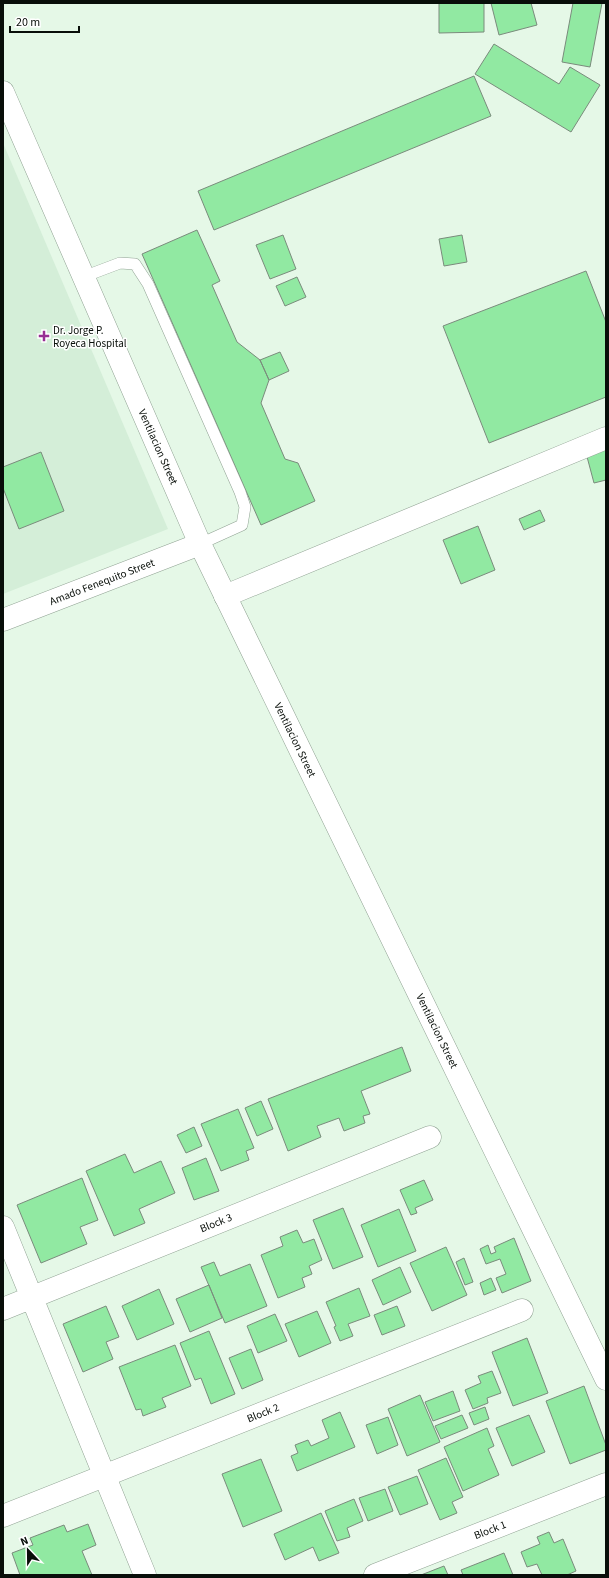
<svg xmlns="http://www.w3.org/2000/svg" width="609" height="1578" viewBox="0 0 609 1578" font-family="'Source Sans 3',sans-serif">
<rect width="100%" height="100%" fill="#e5f8e7"/>
<!-- built -->
<path fill="#d4eed8" d="M3 143 168 529 3 594Z"/>
<!-- building -->
<path fill="#91e9a2" stroke="#7a8b7c" d="M439 3H484V32L439 33Z
M491 3H531L537 25 499 35Z
M573 3H602L590 67 562 62Z
M494 44 559 84 570 67 600 85 571 132 475 74Z
M474 76 491 116 214 230 198 191Z
M197 230 220 281 212 285 237 342 260 360 269 380 261 403 285 459 298 463 315 501 261 525 142 254Z
M283 235 296 269 270 279 256 245Z
M462 235 467 262 444 266 439 239Z
M586 271 606 322V397L489 443 443 326Z
M297 277 306 297 285 306 276 286Z
M280 352 289 371 269 380 260 360Z
M606 448V480L594 483 586 453Z
M41 452 64 511 19 529 3 488V467Z
M540 510 545 521 524 530 519 519Z
M478 526 495 570 461 584 443 540Z
M402 1047 411 1071 361 1091 370 1114 363 1116 365 1123 344 1131 339 1118 317 1126 321 1137 288 1151 268 1099Z
M261 1101 273 1129 257 1136 245 1108Z
M238 1109 254 1148 246 1151 249 1160 221 1171 201 1124Z
M194 1127 202 1146 186 1153 177 1135Z
M125 1154 134 1173 161 1161 175 1193 139 1209 145 1223 114 1236 86 1171Z
M206 1158 219 1191 194 1200 182 1168Z
M82 1178 98 1220 80 1227 87 1244 41 1263 17 1205Z
M424 1180 433 1200 415 1208 417 1213 411 1215 400 1190Z
M343 1208 363 1257 333 1269 313 1220Z
M399 1209 416 1251 378 1267 361 1225Z
M297 1230 303 1243 314 1239 322 1260 309 1266 312 1274 302 1278 305 1287 278 1298 261 1255 283 1246 280 1237Z
M514 1238 531 1281 502 1293 496 1278 506 1274 500 1259 486 1264 480 1249 488 1245 491 1254 496 1252 494 1247Z
M446 1247 467 1295 432 1311 410 1263Z
M464 1258 473 1282 465 1285 456 1262Z
M214 1262 220 1276 250 1264 267 1306 225 1323 201 1267Z
M400 1267 411 1292 383 1305 372 1280Z
M491 1278 496 1290 484 1295 480 1283Z
M209 1285 222 1318 190 1332 176 1299Z
M359 1288 370 1316 348 1324 353 1336 340 1341 334 1327 336 1326 326 1302Z
M159 1289 174 1324 137 1340 122 1306Z
M106 1306 119 1337 106 1342 113 1359 83 1372 63 1324Z
M397 1306 405 1326 382 1335 374 1315Z
M317 1311 331 1343 299 1357 285 1324Z
M275 1314 287 1341 258 1353 247 1326Z
M209 1331 235 1394 211 1404 201 1378 195 1380 180 1343Z
M527 1338 548 1393 513 1406 492 1352Z
M175 1345 191 1386 162 1398 166 1407 143 1416 141 1409 136 1410 119 1367Z
M251 1349 263 1380 242 1389 229 1358Z
M492 1371 501 1393 487 1398 488 1403 473 1409 465 1390 481 1383 478 1376Z
M584 1386 606 1445V1450L570 1464 546 1401Z
M453 1391 460 1411 433 1421 425 1402Z
M420 1395 440 1442 407 1456 388 1409Z
M485 1407 489 1419 474 1425 469 1413Z
M340 1412 355 1447 297 1471 291 1456 298 1453 295 1445 308 1440 311 1446 329 1438 322 1420Z
M462 1415 468 1428 441 1439 435 1426Z
M529 1415 545 1452 512 1466 496 1428Z
M388 1417 398 1445 377 1454 366 1425Z
M487 1428 494 1446 488 1449 499 1475 463 1491 444 1447Z
M446 1458 463 1497 452 1502 457 1513 440 1520 418 1470Z
M261 1459 282 1511 243 1527 222 1474Z
M417 1476 428 1504 400 1515 388 1487Z
M385 1489 393 1511 368 1521 359 1498Z
M354 1499 363 1521 347 1528 350 1537 337 1541 325 1511Z
M321 1513 339 1553 319 1561 313 1547 285 1560 274 1534Z
M88 1524 96 1545 82 1551 92 1575H20L12 1553 33 1545 30 1538 64 1525 67 1532Z
M549 1532 554 1543 563 1539 576 1571 567 1575H542L537 1564 527 1567 521 1552 540 1544 537 1537Z
M504 1553 513 1575H463L461 1570Z
M444 1566 448 1575H421Z"/>
<g fill="none" stroke-linecap="round" stroke-linejoin="round">
<!-- service casing -->
<g stroke="#90a293" stroke-width="12">
<path id="service" d="M83 277 120 263 135 264 148 284 240 492 245 507 242 525 200 544"/>
</g>
<!-- minor casing -->
<g stroke="#90a293" stroke-width="23">
<path id="minor" d="M225 596 606 438
M3 620 200 544
M3 1227 145 1575
M3 1309 430 1137
M3 1516 522 1310
M375 1575 606 1484"/>
</g>
<!-- tertiary casing -->
<g stroke="#90a293" stroke-width="23">
<path id="tertiary" d="M3 92 200 544 606 1379"/>
</g>
<!-- service -->
<use href="#service" stroke="#fff" stroke-width="11"/>
<!-- minor -->
<use href="#minor" stroke="#fff" stroke-width="22"/>
<!-- tertiary -->
<use href="#tertiary" stroke="#fff" stroke-width="22"/>
</g>
<!-- markers -->
<path fill="#972f93" stroke="#fff" stroke-width="1.5" d="M42 330h4v4h4v4h-4v4h-4v-4h-4v-4h4z"/>
<g text-anchor="middle" dominant-baseline="central" stroke-width="3" stroke-linejoin="round" paint-order="stroke">
<!-- poi labels -->
<g font-size="11" fill="#080e09" stroke="#fff" text-anchor="start">
<text x="53" y="330">Dr. Jorge P.<tspan x="53" dy="13">Royeca Hospital</tspan></text>
</g>
<!-- street labels -->
<g font-size="11" fill="#080e09" stroke="#fff">
<text transform="translate(158 447) rotate(66)">Ventilacion Street</text>
<text transform="translate(102 582) rotate(-21)">Amado Fenequito Street</text>
<text transform="translate(295 740) rotate(64)">Ventilacion Street</text>
<text transform="translate(437 1031) rotate(64)">Ventilacion Street</text>
<text transform="translate(216 1223) rotate(-22)">Block 3</text>
<text transform="translate(263 1413) rotate(-22)">Block 2</text>
<text transform="translate(490 1530) rotate(-21)">Block 1</text>
</g>
</g>
<!-- border -->
<rect width="609" height="1578" fill="none" stroke="#080e09" stroke-width="8"/>
<!-- north arrow -->
<g transform="translate(28 1550) rotate(338)" stroke="#ffffff" stroke-width="3" paint-order="stroke">
<path d="M0-3L7 15L0 10L-7 15Z" fill="#080e09"/>
<text y="-6" font-size="11" font-weight="bold" text-anchor="middle" fill="#080e09">N</text>
</g>
<!-- scale -->
<path d="M10 26v6h69v-6" fill="none" stroke="#080e09" stroke-width="2"/>
<text x="16" y="26" font-size="12" fill="#080e09" stroke="#ffffff" stroke-width="3" paint-order="stroke">20 m</text>
</svg>
